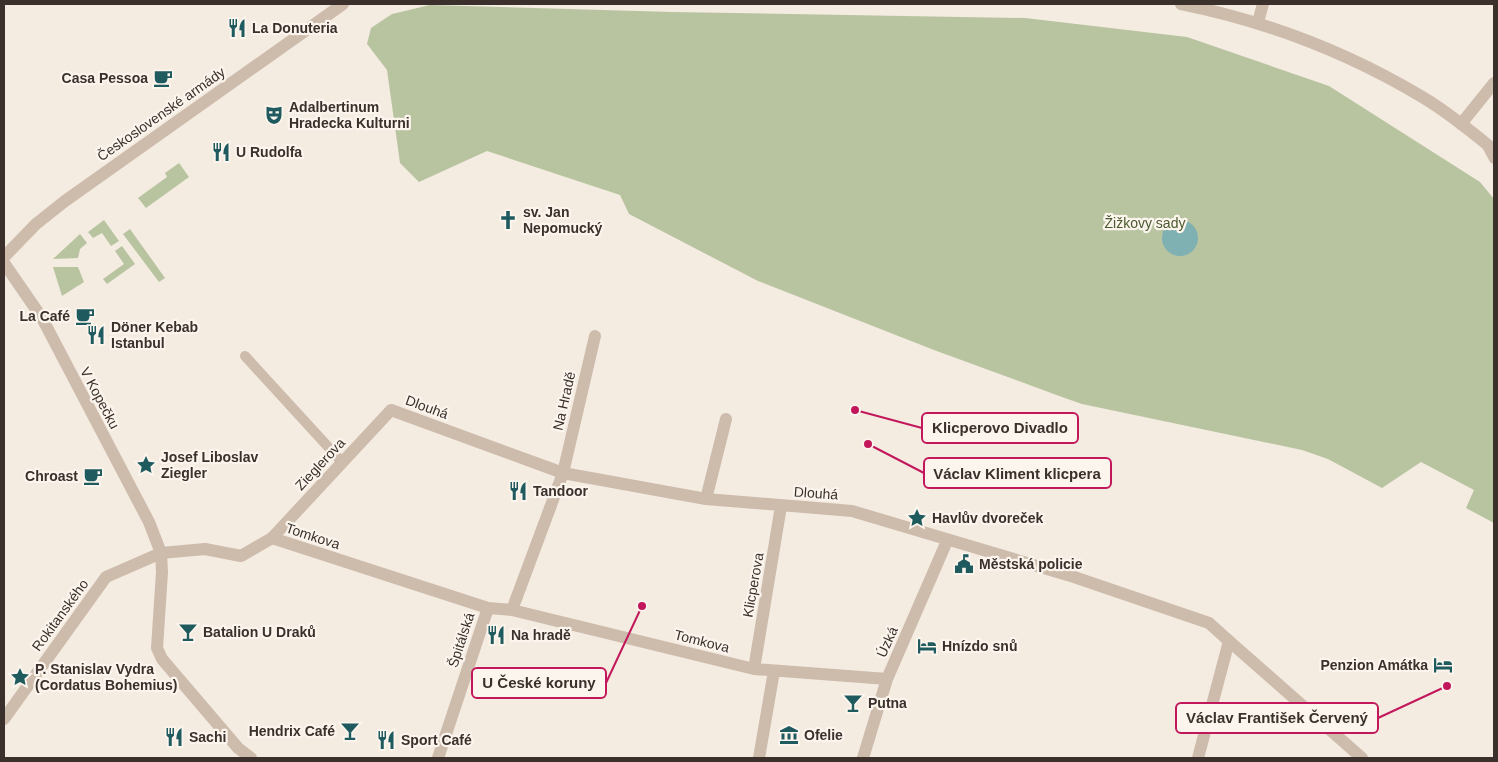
<svg xmlns="http://www.w3.org/2000/svg" width="1498" height="762" viewBox="0 0 1498 762" font-family="Helvetica,sans-serif">
<rect width="100%" height="100%" fill="#f4ebe1"/>
<!-- green -->
<path fill="#b8c4a0" d="M430 5 672 12 1025 18 1187 37 1329 86 1480 182 1494 199V523L1466 508 1474 490 1421 462 1382 488 1328 459 1302 450 1082 404 1062 397 934 350 758 281 629 214 620 195 487 151 419 182 400 163 387 70 367 44 371 28 392 14Z
M179 163 189 177 146 208 138 198 167 177 165 173Z
M104 220 119 241 111 246 102 233 93 238 88 232Z
M130 229 165 278 159 282 123 234Z
M80 234 87 243 80 249 78 258 53 259Z
M122 246 135 264 107 284 103 279 124 264 115 251Z
M53 267H78L84 282 62 296Z"/>
<!-- water -->
<path fill="#7fb0b2" d="M1162 238a18 18 0 1 1 36 0a18 18 0 1 1-36 0Z"/>
<g fill="none" stroke-linecap="round" stroke-linejoin="round">
<!-- service -->
<path stroke="#cdbbac" stroke-width="10" d="M1486 144 1494 159
M245 356 342 462"/>
<!-- pedestrian -->
<path stroke="#cdbbac" stroke-width="12" d="M161 553 205 549 241 556 272 538
M1229 641 1362 758"/>
<!-- minor -->
<path stroke="#cdbbac" stroke-width="12" d="M1258 22 1263 4
M1461 124 1494 83
M4 263 42 318 149 522 161 553 162 572 157 648 162 659 238 748 251 758
M706 499 726 419
M488 608 272 538 391 410 563 473 706 499 852 511 1074 577 1209 623 1229 641 1198 758
M512 610 754 669 887 679
M754 669 781 506
M4 719 106 577 161 553
M438 758 488 608 512 610 563 473 595 336
M759 758 774 671
M863 758 887 679 947 541"/>
<!-- tertiary -->
<path stroke="#cdbbac" stroke-width="12" d="M1181 4C1266 21 1349 53 1424 98 1449 113 1472 132 1494 150
M4 257 36 224 65 201 343 4"/>
</g>
<!-- icons -->
<defs>
<g id="restaurant-bare" transform="scale(1.5)"><path d="M-5-6h1v4h1v-4h1v4h1v-4h1v5L-1.5 .5V6h-2V.5L-5-1ZM5-6V6H3V1.5H1.5Q1.5-4 5-6Z" fill="#1f5a5e" stroke="#fbf5ee" stroke-width="2.5" paint-order="stroke"/></g>
<g id="cafe-bare" transform="scale(1.5)"><path d="M-5.5-4.5H6V0H3Q3 3.5 0 3.5H-2.5Q-5.5 3.5-5.5 0ZM3-3.2v2h1.7v-2ZM-6 4.5H4V6H-6Z" fill="#1f5a5e" stroke="#fbf5ee" stroke-width="2.5" paint-order="stroke"/></g>
<g id="theatre-bare" transform="scale(1.5)"><path d="M-5-5.5Q0-4 5-5.5V0Q5 5 0 6Q-5 5-5 0ZM-3.3-2.5H-1v1.5H-3.3ZM1-2.5H3.3v1.5H1ZM-2.8 1Q0 5.5 2.8 1Z" fill="#1f5a5e" stroke="#fbf5ee" stroke-width="2.5" paint-order="stroke"/></g>
<g id="church-bare" transform="scale(1.5)"><path d="M-1.2-6h2.4v3.5h3.3v2.4h-3.3V6h-2.4V-.1h-3.3v-2.4h3.3Z" fill="#1f5a5e" stroke="#fbf5ee" stroke-width="2.5" paint-order="stroke"/></g>
<g id="sight-bare" transform="scale(1.5)"><path d="M0-6L1.8-2.2L6-1.7L2.9 1.2L3.7 5.4L0 3.3L-3.7 5.4L-2.9 1.2L-6-1.7L-1.8-2.2Z" fill="#1f5a5e" stroke="#fbf5ee" stroke-width="2.5" paint-order="stroke"/></g>
<g id="civic-bare" transform="scale(1.5)"><path d="M-.6-6.5H3V-4.5H.6V-3L4-1V1h2V6H-6V1h2V-1L-.6-3ZM-1.2 2.5V6h2.4V2.5Z" fill="#1f5a5e" stroke="#fbf5ee" stroke-width="2.5" paint-order="stroke"/></g>
<g id="bar-bare" transform="scale(1.5)"><path d="M-6-5H6L.8 .8V4.5H3.5V6h-7V4.5H-.8V.8Z" fill="#1f5a5e" stroke="#fbf5ee" stroke-width="2.5" paint-order="stroke"/></g>
<g id="hotel-bare" transform="scale(1.5)"><path d="M-6-4.5h1.5V1H6V5H4.5V3h-9V5H-6ZM-4 0a1.8 1.8 0 1 1 3.6 0ZM.5 0V-2.5h3Q6-2.5 6 0Z" fill="#1f5a5e" stroke="#fbf5ee" stroke-width="2.5" paint-order="stroke"/></g>
<g id="museum-bare" transform="scale(1.5)"><path d="M0-6L6-3V-2H-6V-3ZM-5-1h2V3h-2ZM-1-1h2V3h-2ZM3-1h2V3H3ZM-6 4H6V6H-6Z" fill="#1f5a5e" stroke="#fbf5ee" stroke-width="2.5" paint-order="stroke"/></g>
</defs>
<g fill-rule="evenodd">
<use href="#restaurant-bare" x="237" y="28"/>
<use href="#cafe-bare" x="163" y="78"/>
<use href="#theatre-bare" x="274" y="115"/>
<use href="#restaurant-bare" x="221" y="152"/>
<use href="#church-bare" x="508" y="220"/>
<use href="#cafe-bare" x="85" y="316"/>
<use href="#restaurant-bare" x="96" y="335"/>
<use href="#sight-bare" x="146" y="465"/>
<use href="#cafe-bare" x="93" y="476"/>
<use href="#restaurant-bare" x="518" y="491"/>
<use href="#sight-bare" x="917" y="518"/>
<use href="#civic-bare" x="964" y="564"/>
<use href="#bar-bare" x="188" y="632"/>
<use href="#restaurant-bare" x="496" y="635"/>
<use href="#hotel-bare" x="927" y="646"/>
<use href="#hotel-bare" x="1443" y="665"/>
<use href="#sight-bare" x="20" y="677"/>
<use href="#bar-bare" x="853" y="703"/>
<use href="#bar-bare" x="350" y="731"/>
<use href="#museum-bare" x="789" y="735"/>
<use href="#restaurant-bare" x="174" y="737"/>
<use href="#restaurant-bare" x="386" y="740"/>
</g>
<g text-anchor="middle" dominant-baseline="central" stroke-width="4.5" stroke-linejoin="round" paint-order="stroke">
<!-- poi labels -->
<g font-size="14" font-weight="bold" fill="#3b302b" stroke="#fbf5ee" text-anchor="start">
<text x="252" y="28">La Donuteria</text>
<text x="148" y="78" text-anchor="end">Casa Pessoa</text>
<text x="289" y="107">Adalbertinum<tspan x="289" dy="16">Hradecka Kulturni</tspan></text>
<text x="236" y="152">U Rudolfa</text>
<text x="523" y="212">sv. Jan<tspan x="523" dy="16">Nepomucký</tspan></text>
<text x="70" y="316" text-anchor="end">La Café</text>
<text x="111" y="327">Döner Kebab<tspan x="111" dy="16">Istanbul</tspan></text>
<text x="161" y="457">Josef Liboslav<tspan x="161" dy="16">Ziegler</tspan></text>
<text x="78" y="476" text-anchor="end">Chroast</text>
<text x="533" y="491">Tandoor</text>
<text x="932" y="518">Havlův dvoreček</text>
<text x="979" y="564">Městská policie</text>
<text x="203" y="632">Batalion U Draků</text>
<text x="511" y="635">Na hradě</text>
<text x="942" y="646">Hnízdo snů</text>
<text x="1428" y="665" text-anchor="end">Penzion Amátka</text>
<text x="35" y="669">P. Stanislav Vydra<tspan x="35" dy="16">(Cordatus Bohemius)</tspan></text>
<text x="868" y="703">Putna</text>
<text x="335" y="731" text-anchor="end">Hendrix Café</text>
<text x="804" y="735">Ofelie</text>
<text x="189" y="737">Sachi</text>
<text x="401" y="740">Sport Café</text>
</g>
<!-- street labels -->
<g font-size="14" fill="#3b302b" stroke="#fbf5ee">
<text transform="translate(161 114) rotate(-35)">Československé armády</text>
<text transform="translate(100 398) rotate(62)">V Kopečku</text>
<text transform="translate(564 401) rotate(-77)">Na Hradě</text>
<text transform="translate(427 407) rotate(20)">Dlouhá</text>
<text transform="translate(320 464) rotate(-47)">Zieglerova</text>
<text transform="translate(816 493) rotate(4)">Dlouhá</text>
<text transform="translate(313 536) rotate(18)">Tomkova</text>
<text transform="translate(753 585) rotate(-80)">Klicperova</text>
<text transform="translate(60 615) rotate(-54)">Rokitanského</text>
<text transform="translate(461 640) rotate(-72)">Špitálská</text>
<text transform="translate(702 641) rotate(14)">Tomkova</text>
<text transform="translate(887 642) rotate(-66)">Úzká</text>
</g>
<!-- park labels -->
<g font-size="14" fill="#4a5a2e" stroke="#fbf5ee">
<text x="1145" y="223">Žižkovy sady</text>
</g>
</g>
<!-- callouts -->
<path fill="none" stroke="#c2185b" stroke-width="2" d="M855 410L922 428M868 444L924 473M642 606L606 683M1447 686L1378 718"/>
<g fill="#c2185b" stroke="#fbf5ee" stroke-width="2">
<circle cx="855" cy="410" r="5"/>
<circle cx="868" cy="444" r="5"/>
<circle cx="642" cy="606" r="5"/>
<circle cx="1447" cy="686" r="5"/>
</g>
<g fill="#fbf5ee" stroke="#c2185b" stroke-width="2">
<rect x="922" y="413" width="156" height="30" rx="5"/>
<rect x="924" y="458" width="187" height="30" rx="5"/>
<rect x="472" y="668" width="134" height="30" rx="5"/>
<rect x="1176" y="703" width="202" height="30" rx="5"/>
</g>
<g font-size="15" text-anchor="middle" font-weight="bold" fill="#3b302b">
<text x="1000" y="433">Klicperovo Divadlo</text>
<text x="1017" y="479">Václav Kliment klicpera</text>
<text x="539" y="688">U České koruny</text>
<text x="1277" y="723">Václav František Červený</text>
</g>
<!-- border -->
<rect width="1498" height="762" fill="none" stroke="#3b302b" stroke-width="10"/>
</svg>
